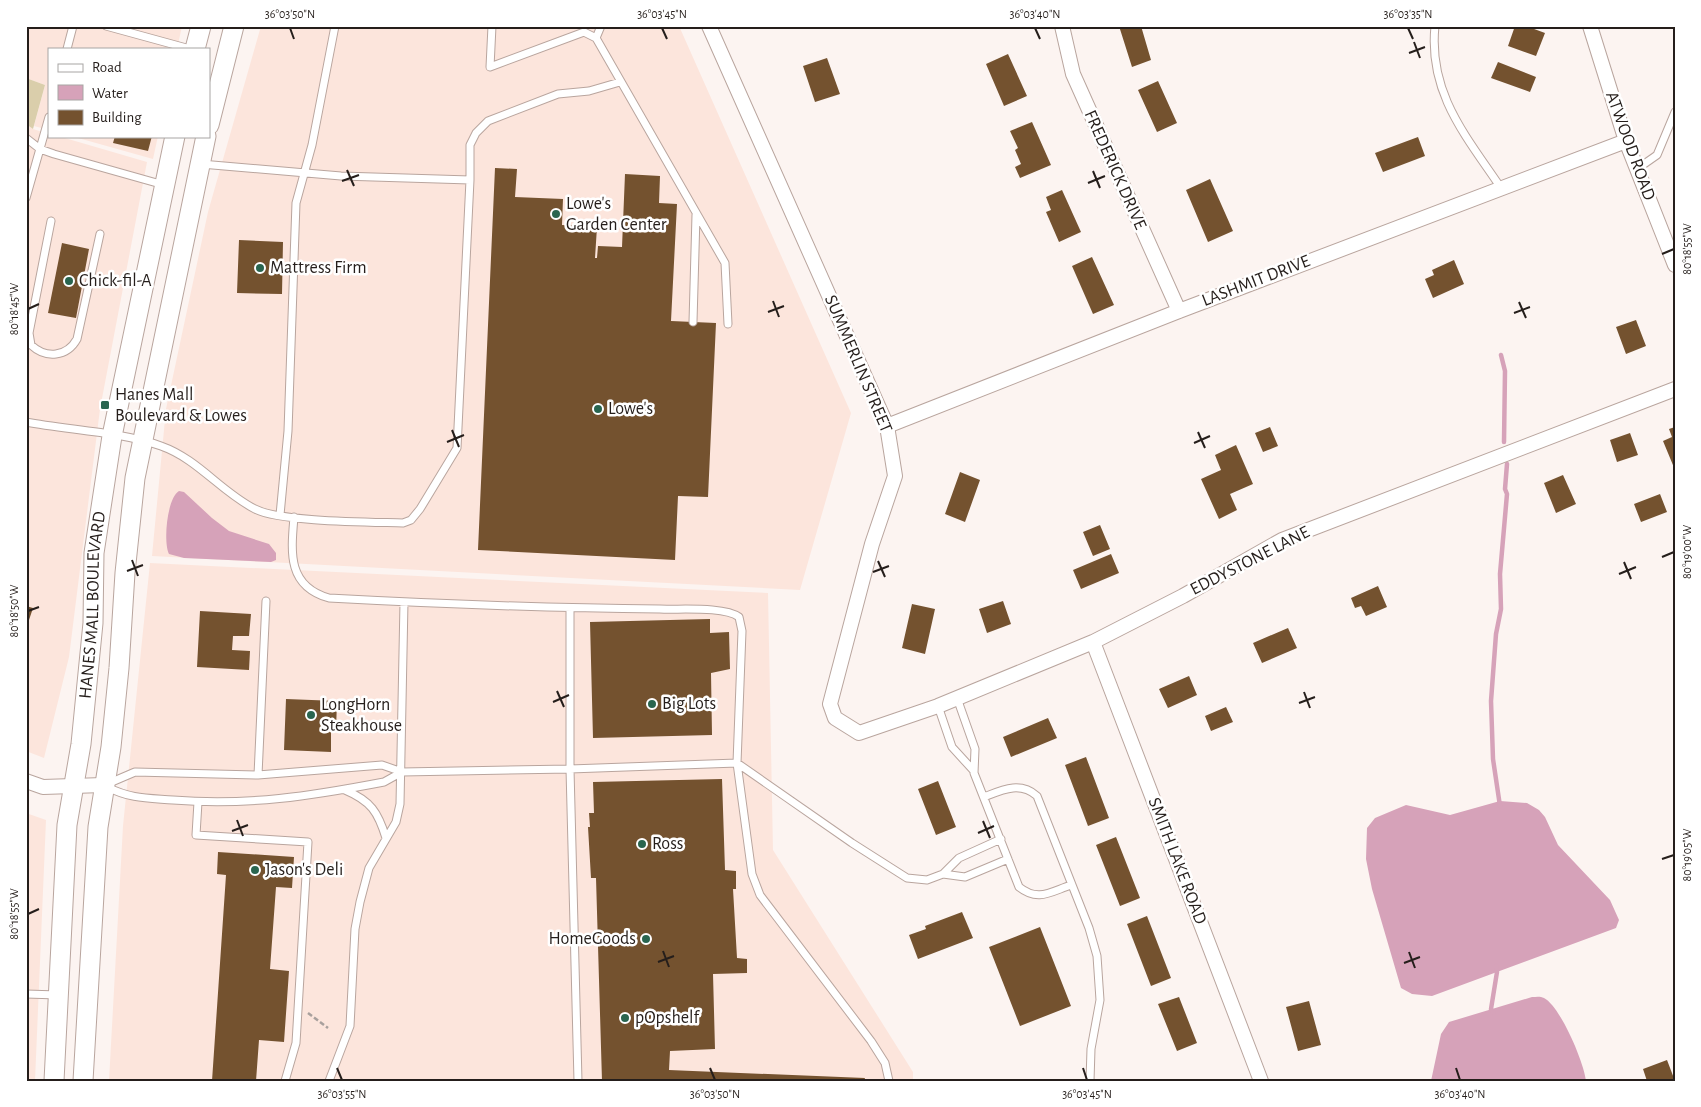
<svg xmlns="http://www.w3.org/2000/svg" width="1701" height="1107" viewBox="0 0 1701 1107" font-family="'Alegreya Sans',sans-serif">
<rect width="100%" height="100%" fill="#fcf4f1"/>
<!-- built -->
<path fill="#fce5dc" d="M26 26H182L177 49H49V130L34 126 45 85 26 78Z
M261 26H679L851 413 800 590 152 556 166 409 208 212Z
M26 124 33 129 49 134V136H58L147 162 100 409 69 657 44 758 26 751Z
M71 136H158L153 159Z
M150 563 768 593 773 850 913 1072V1081H109L123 826Z
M26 813 46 820 35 1081H26Z"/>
<!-- green -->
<path fill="#daceab" d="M26 78 45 85 33 129 26 124Z"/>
<!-- water -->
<path fill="#d6a2b9" d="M179 491 184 492 212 518 229 531 269 544 276 553V560L271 562 184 558 169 554C163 542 167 498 179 491Z
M1500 801 1527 803 1539 810 1545 817 1558 845 1610 900 1619 920 1616 928 1432 996 1412 994 1401 988 1372 889 1366 859 1367 828 1375 818 1406 805 1450 815Z
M1532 997C1536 997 1540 996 1544 998 1560 1006 1584 1062 1586 1081H1431L1441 1034 1449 1022Z"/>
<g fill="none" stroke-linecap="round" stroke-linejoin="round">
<!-- stream -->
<path stroke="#d6a2b9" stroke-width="4.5" d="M1501 355 1505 371 1504 442
M1500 806 1493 759 1491 701 1496 634 1501 609 1500 574 1507 494 1505 489 1507 464
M1493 1012 1491 1009 1497 972 1496 966"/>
</g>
<!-- building -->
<path fill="#74522f" d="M1119 26H1141L1151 60 1132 67Z
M1515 26H1526L1545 33 1536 56 1508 46Z
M1008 54 1027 96 1004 106 986 64Z
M827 58 840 94 815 102 803 66Z
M1498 62 1536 77 1530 92 1491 78Z
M1158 81 1177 123 1157 132 1138 90Z
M1032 122 1051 165 1020 178 1015 167 1021 164 1015 150 1018 148 1010 131Z
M115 136H152L148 151 113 143Z
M1418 137 1425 156 1383 172 1375 153Z
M495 168 517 169 515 197 563 199 562 225 597 227 595 258H597L598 246 622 247 625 174 660 176 659 203 677 204 671 321 716 323 708 497 678 496 675 560 478 550Z
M1210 179 1233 231 1208 242 1186 190Z
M1062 190 1081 232 1059 242 1046 212 1051 210 1046 197Z
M239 240 283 242 282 294 237 293Z
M62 243 89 249 76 318 48 313Z
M1092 257 1114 305 1093 314 1072 266Z
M1454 260 1464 284 1433 298 1425 279 1434 275 1432 270Z
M1636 320 1646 346 1626 354 1616 327Z
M1270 427 1278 446 1263 452 1255 433Z
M1675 427V470L1663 441 1672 437 1669 429Z
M1630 433 1638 455 1617 462 1610 440Z
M1236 445 1253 484 1230 494 1237 510 1219 519 1201 479 1221 470 1215 455Z
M960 472 980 480 965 522 945 514Z
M1563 475 1576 504 1556 513 1544 483Z
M1660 494 1667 512 1641 522 1634 504Z
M1100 525 1110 549 1093 556 1083 532Z
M1111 554 1119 573 1081 589 1073 570Z
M1378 586 1387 607 1366 616 1361 606 1355 608 1351 598Z
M1003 601 1011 624 987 633 979 609Z
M912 604 935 609 925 654 902 648Z
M26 606 33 608 27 626H26Z
M200 611 251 614 249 636H233L232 650 250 651 249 670 197 667Z
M710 619V633L729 632 730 669 711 673 712 735 593 738 590 622Z
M1288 628 1297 648 1262 663 1253 643Z
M1189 676 1197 695 1168 708 1159 689Z
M286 699 337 701 336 730H331V752L284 750Z
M1226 707 1233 722 1211 731 1205 716Z
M1048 718 1057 738 1011 757 1003 737Z
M1086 757 1109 818 1088 826 1065 765Z
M722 779 725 870 736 871V889H733L737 958 747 959V973L713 974 715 1049 670 1051 669 1070 865 1078 864 1081H602L596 878H591L588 827H590L589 813H594L593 782Z
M938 781 956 827 936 835 918 789Z
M1116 837 1140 898 1120 906 1096 845Z
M218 852 294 857 292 888 276 887 270 969 289 971 284 1042 259 1040 256 1081H212L226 875 217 874Z
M962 912 973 938 918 959 909 935 926 929 925 926Z
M1147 916 1171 978 1151 986 1127 924Z
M1040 927 1071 1006 1020 1026 989 947Z
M1179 997 1197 1043 1177 1051 1158 1004Z
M1309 1001 1321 1045 1298 1051 1286 1007Z
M1667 1060 1675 1081H1647L1643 1069Z"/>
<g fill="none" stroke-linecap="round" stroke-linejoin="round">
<!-- lane casing -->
<g stroke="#b9a59e" stroke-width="9">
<path id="lane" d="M106 26 190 49
M492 26 490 67 584 32 596 38 725 263 728 324
M1435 26C1428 93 1466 136 1501 188
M596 38 601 26
M67 49 73 26
M26 138 40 149 54 154 164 185
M1637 169 1657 155 1675 112
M470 180V145L476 133 488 121 558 94 589 91 620 82
M26 198 49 117
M51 221 29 333 31 345C46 359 67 357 77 339L100 234
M693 322 696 215
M26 422C68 430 122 432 161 446 198 459 221 492 255 509 280 522 372 522 403 523L411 520 420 509 457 448 470 180 341 176 201 164
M280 515 288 431 296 203 312 145 335 26
M294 517C291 552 287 586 329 598 439 604 549 608 660 609 679 610 724 606 739 617L742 631 737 763 752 874 760 895 871 1041 885 1063 889 1081
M570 608V769L578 1081
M957 698 975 749 974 773 1019 887C1038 902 1050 892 1071 885
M938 706 952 747 973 770
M258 775 266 601
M107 784 135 772 258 775 382 765 402 772 570 769 737 763 852 843 907 878 927 880 943 874 959 858 1001 839
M107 787C131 799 147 798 173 800 248 806 311 796 384 782L402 772
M345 790C371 801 378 812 386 838
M984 797C1002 790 1020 781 1037 796L1089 928 1097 956 1100 1000 1091 1049 1090 1081
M198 802 196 835 308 842 296 1043 285 1081
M943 874 965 877 1008 859
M26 994 58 995
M329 1081 350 1026 355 929 360 902 369 868 396 822 400 804 404 602"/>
</g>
<!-- street casing -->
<g stroke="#b9a59e" stroke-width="16">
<path id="street" d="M709 26 887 426 895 476 872 544 830 704 835 718 859 733 938 706 1093 642 1183 596 1282 540 1675 389
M1062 26 1073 74 1179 311
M1590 26 1626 141 1675 265
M887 426 1179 311 1626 141
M1093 642 1261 1081
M26 781 43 787 103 785"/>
</g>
<!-- secondary casing -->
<g stroke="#b9a59e" stroke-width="21">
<g id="secondary">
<path d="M195 49 201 26"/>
<path d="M209 125 234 26"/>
<path id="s1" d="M54 1081 67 825 81 744 93 623 94 553 112 436 175 136"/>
<path d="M83 1081 98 827 111 747 119 668 125 573 135 478 206 136"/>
</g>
</g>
<!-- path -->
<path stroke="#a8a09d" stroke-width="2.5" stroke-dasharray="5 2.5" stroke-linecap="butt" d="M308 1013 328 1028"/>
<!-- lane -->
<use href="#lane" stroke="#fff" stroke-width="7"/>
<!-- street -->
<use href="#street" stroke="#fff" stroke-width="14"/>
<!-- secondary -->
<use href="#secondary" stroke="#fff" stroke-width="19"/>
</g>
<!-- ticks -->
<path fill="none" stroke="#251e1b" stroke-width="2" d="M290 28 294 39M662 28 667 39M1035 28 1040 39M1408 28 1413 39M1414 42 1420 58M1409 53 1425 47M347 170 354 186M1093 171 1100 188M342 181 359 175M1088 183 1105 176M1662 254 1674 249M773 301 779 317M1519 302 1526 318M28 309 39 304M768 312 784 306M1514 313 1530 307M452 430 459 447M1198 432 1205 448M447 442 464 435M1194 443 1210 436M1662 557 1674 552M132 560 138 576M878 561 885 577M1624 562 1631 579M127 571 143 565M873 572 889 566M1619 574 1636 567M28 611 39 607M557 691 564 707M1304 692 1310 708M553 702 569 695M1299 703 1315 697M237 820 243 836M983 821 990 838M232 831 248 825M978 833 994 826M1662 859 1674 855M28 914 39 909M663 951 669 967M1409 952 1415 968M658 962 674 956M1404 963 1420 957M337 1068 342 1080M710 1068 715 1080M1083 1068 1087 1080M1456 1068 1460 1080"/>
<!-- markers -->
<g fill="#29654f" stroke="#fff" stroke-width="2">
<circle cx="556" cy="214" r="5"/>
<circle cx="260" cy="268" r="5"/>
<circle cx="69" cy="281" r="5"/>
<rect x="100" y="400" width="10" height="10" rx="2.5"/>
<circle cx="598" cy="409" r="5"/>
<circle cx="652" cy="704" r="5"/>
<circle cx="311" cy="715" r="5"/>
<circle cx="642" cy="844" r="5"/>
<circle cx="255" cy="870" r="5"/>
<circle cx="646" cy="939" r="5"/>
<circle cx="625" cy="1018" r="5"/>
</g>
<g text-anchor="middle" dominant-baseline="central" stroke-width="5" stroke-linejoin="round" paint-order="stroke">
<!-- street labels -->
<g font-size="18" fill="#251e1b" stroke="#fff">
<text transform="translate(1630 146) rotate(70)">ATWOOD ROAD</text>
<text transform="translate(1115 170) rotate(66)">FREDERICK DRIVE</text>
<text transform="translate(1256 281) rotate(-21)">LASHMIT DRIVE</text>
<text transform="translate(858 364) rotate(67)">SUMMERLIN STREET</text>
<text transform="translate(1250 561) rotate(-27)">EDDYSTONE LANE</text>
<text stroke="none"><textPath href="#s1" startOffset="478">HANES MALL BOULEVARD</textPath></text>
<text transform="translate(1177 861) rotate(69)">SMITH LAKE ROAD</text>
</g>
<!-- poi labels -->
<g font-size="18" fill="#251e1b" stroke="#fff" text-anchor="start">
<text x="566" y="204">Lowe's<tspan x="566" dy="21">Garden Center</tspan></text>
<text x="270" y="268">Mattress Firm</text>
<text x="79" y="281">Chick-fil-A</text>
<text x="115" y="395">Hanes Mall<tspan x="115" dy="21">Boulevard &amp; Lowes</tspan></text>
<text x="608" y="409">Lowe's</text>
<text x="662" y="704">Big Lots</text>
<text x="321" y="705">LongHorn<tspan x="321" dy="21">Steakhouse</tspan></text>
<text x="652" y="844">Ross</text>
<text x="265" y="870">Jason's Deli</text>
<text x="636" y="939" text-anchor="end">HomeGoods</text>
<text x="635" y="1018">pOpshelf</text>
</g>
</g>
<!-- border -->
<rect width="1701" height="1107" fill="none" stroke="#ffffff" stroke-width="55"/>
<!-- legend -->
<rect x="48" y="48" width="162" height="90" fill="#ffffff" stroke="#a8a5a4"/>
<rect x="58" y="64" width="25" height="8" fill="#ffffff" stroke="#a8a5a4"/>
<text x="92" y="72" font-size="15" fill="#251e1b">Road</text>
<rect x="58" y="85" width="25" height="15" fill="#d6a2b9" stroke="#a8a5a4"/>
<text x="92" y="98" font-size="15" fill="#251e1b">Water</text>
<rect x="58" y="110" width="25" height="15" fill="#74522f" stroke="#a8a5a4"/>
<text x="92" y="122" font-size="15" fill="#251e1b">Building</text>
<rect x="28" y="28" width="1646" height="1052" fill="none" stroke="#251e1b" stroke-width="2"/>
<g font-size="12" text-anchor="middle" fill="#251e1b">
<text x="290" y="18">36°03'50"N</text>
<text x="662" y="18">36°03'45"N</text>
<text x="1035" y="18">36°03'40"N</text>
<text x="1408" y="18">36°03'35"N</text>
<text transform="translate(1687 249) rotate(-90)" y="4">80°18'55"W</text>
<text transform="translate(14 309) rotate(-90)" y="4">80°18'45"W</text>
<text transform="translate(1687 552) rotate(-90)" y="4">80°19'00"W</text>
<text transform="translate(14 611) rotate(-90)" y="4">80°18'50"W</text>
<text transform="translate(1687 855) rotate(-90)" y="4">80°19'05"W</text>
<text transform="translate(14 914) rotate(-90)" y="4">80°18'55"W</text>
<text x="342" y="1098">36°03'55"N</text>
<text x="715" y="1098">36°03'50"N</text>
<text x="1087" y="1098">36°03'45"N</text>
<text x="1460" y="1098">36°03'40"N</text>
</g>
</svg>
